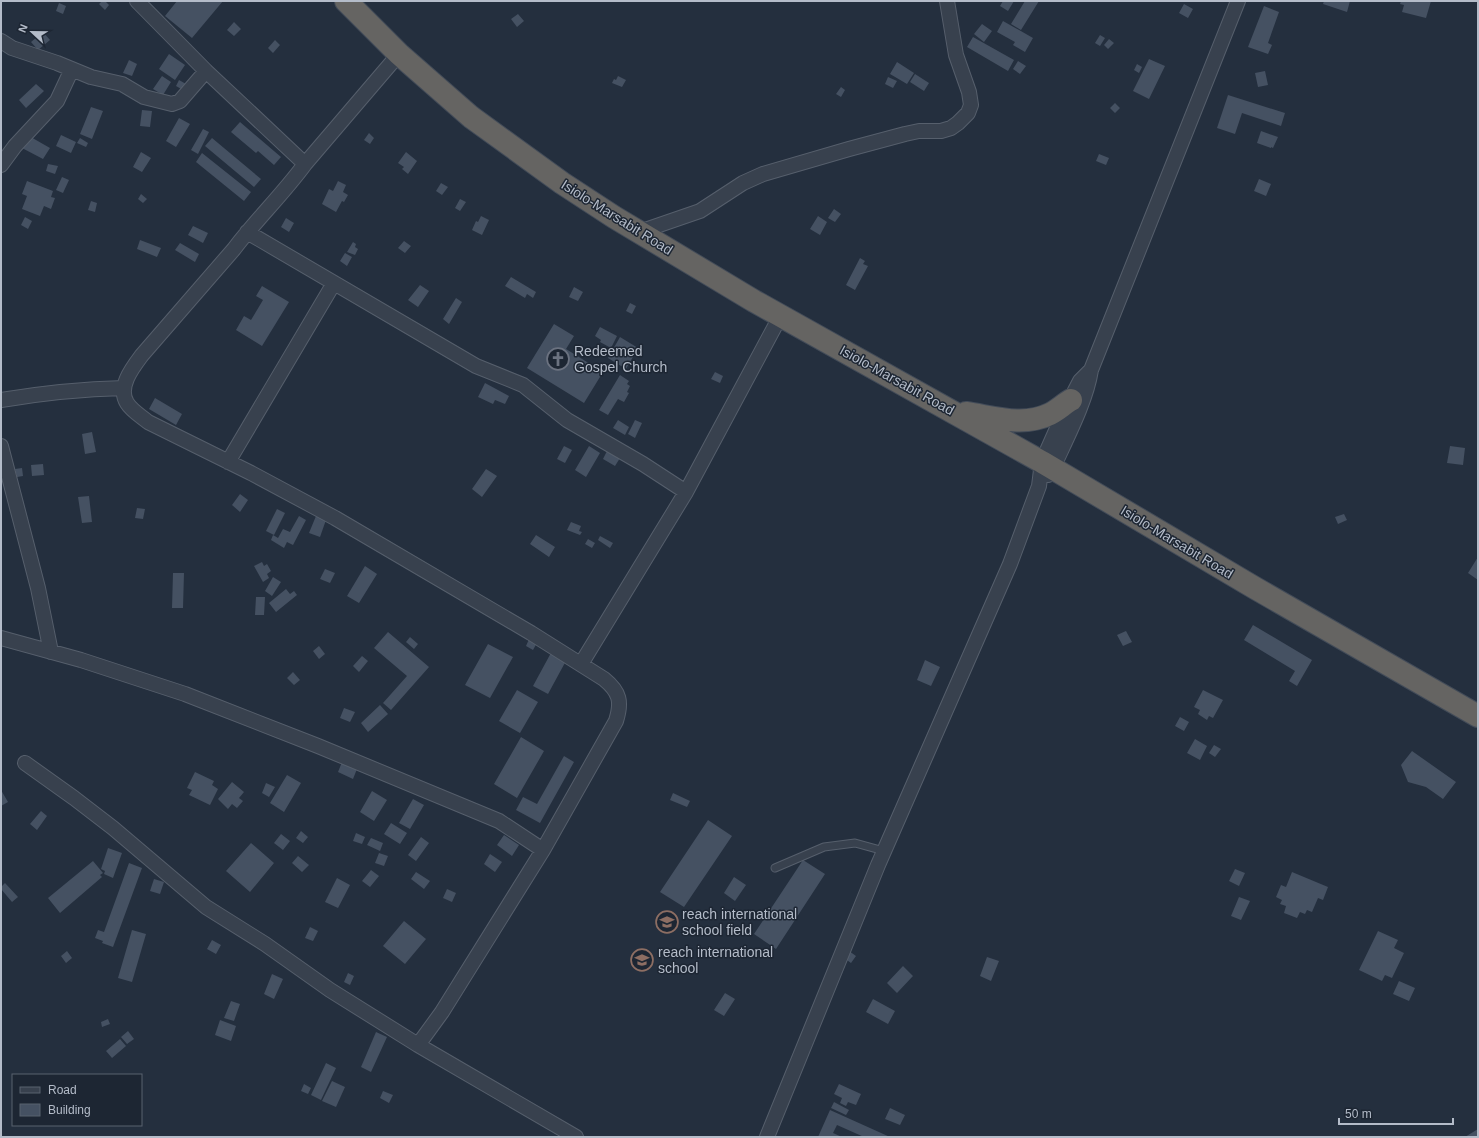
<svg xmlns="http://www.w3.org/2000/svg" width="1479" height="1138" viewBox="0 0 1479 1138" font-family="Helvetica,sans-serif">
<rect width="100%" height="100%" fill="#242f3e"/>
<!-- building -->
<path fill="#455162" d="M102 1H105L109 5 105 10 99 4Z
M177 1H223L192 38 165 16Z
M1003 1H1014L1008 11 1000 6Z
M1025 1H1039L1021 30 1011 24Z
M1324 1H1350L1347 12 1323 4Z
M1401 1H1431L1426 18 1402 12 1404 5 1400 4Z
M59 3 66 6 63 14 56 11Z
M1184 4 1193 9 1188 18 1179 13Z
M1264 6 1279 12 1268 43 1272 45 1268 54 1248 47Z
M518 14 524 21 517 27 511 19Z
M1003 21 1033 38 1025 52 1013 45 1015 42 997 32Z
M234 22 241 29 234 36 227 30Z
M982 24 992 31 984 42 974 34Z
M43 32 50 40 38 50 31 42Z
M1100 35 1105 38 1100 46 1095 43Z
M973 37 1014 60 1008 71 967 47Z
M1109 39 1114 43 1108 49 1104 45Z
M275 40 280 45 273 53 268 48Z
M169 54 185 65 175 80 159 69Z
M1149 59 1165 66 1149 99 1133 91Z
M129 60 137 64 132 76 123 73Z
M1018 61 1026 66 1020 74 1013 69Z
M897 62 914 73 907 84 890 74Z
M1137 64 1142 67 1139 73 1134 70Z
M1265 71 1268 85 1258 87 1255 73Z
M915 74 929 83 924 91 910 82Z
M162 76 171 82 163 95 153 89Z
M618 76 626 80 622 87 612 83 614 79 616 80Z
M888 77 897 81 893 88 885 84Z
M179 80 186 84 183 90 176 86Z
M36 84 44 91 26 108 19 100Z
M841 87 845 90 841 97 836 94Z
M1228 95 1285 113 1281 126 1242 113 1235 134 1217 128Z
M1115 103 1120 108 1115 113 1110 108Z
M91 107 103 111 92 139 80 134Z
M142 110 152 111 150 127 140 126Z
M179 118 190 124 176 147 166 141Z
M240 122 281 157 274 165 258 151 256 153 231 132Z
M203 129 209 132 198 154 191 150Z
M1261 131 1278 137 1273 148 1271 147V148L1257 143Z
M369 133 374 138 370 144 364 140Z
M61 135 76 142 71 153 56 146Z
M29 136 50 148 43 159 22 148Z
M80 138 88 143 86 147 77 143Z
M212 138 261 179 254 187 205 146Z
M141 152 151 158 142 172 133 167Z
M406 152 417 161 408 174 402 169 404 167 398 163Z
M202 153 251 192 244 201 196 162Z
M1099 154 1109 158 1106 165 1096 161Z
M48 164 58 166 55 174 46 171Z
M62 177 69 180 63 193 56 190Z
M1259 179 1271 184 1266 196 1254 191Z
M27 181 53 191 51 197 55 198 51 209 44 206 40 216 22 209 27 196 22 194Z
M338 181 346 185 343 192 348 195 344 202 342 201 336 212 322 204 329 189 333 191Z
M441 183 448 187 442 195 436 191Z
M141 194 147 199 143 203 138 199Z
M460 199 466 202 460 211 455 208Z
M91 201 97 203 95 212 88 210Z
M834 209 841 214 835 222 828 218Z
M481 216 489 220 482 235 472 230 476 221 478 222Z
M818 216 827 222 820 235 810 229Z
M25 217 32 221 28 229 21 225Z
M286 218 294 223 289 232 281 227Z
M193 226 208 233 203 243 188 235Z
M140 240 161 248 157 257 137 249Z
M404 241 411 246 405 253 398 248Z
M353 242 356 244 355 247 358 249 355 255 347 252Z
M180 243 199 254 195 262 175 250Z
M345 253 352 257 347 266 340 261Z
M860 258 865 261 863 264 868 266 855 290 846 285Z
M511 277 536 292 533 298 527 294 525 298 505 286Z
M420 285 429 291 418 307 408 300Z
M262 286 289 302 262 346 236 330 244 316 251 320 263 300 256 296Z
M574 287 583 292 578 301 569 297Z
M456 298 462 302 449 324 443 319Z
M630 303 636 306 632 314 626 311Z
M554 324 574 336 566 349 603 372 584 403 527 368Z
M600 327 617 336 611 348 600 342 601 340 595 336Z
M620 337 638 348 626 369 608 358Z
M715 372 723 376 720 383 711 379Z
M620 375 629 381 627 384 630 386 627 392 629 393 624 402 618 399 608 415 599 410Z
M485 383 509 396 505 404 495 400 493 404 478 397Z
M155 398 182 414 176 425 149 409Z
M618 420 629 427 625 435 613 428Z
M635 420 642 423 635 438 628 434Z
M92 432 96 452 85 454 82 434Z
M564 446 572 450 565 463 557 459Z
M589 446 600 453 586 477 575 470Z
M1450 446 1465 448 1463 465 1447 463Z
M607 451 620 458 615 466 603 459Z
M43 464 44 475 32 476 31 465Z
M22 468 23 476 17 477 15 469Z
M486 469 497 476 482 497 472 489Z
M240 494 248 500 240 512 232 505Z
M89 496 92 522 82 523 78 497Z
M137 508 145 509 143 519 135 518Z
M277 509 285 513 274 535 266 531Z
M1344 514 1347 520 1338 524 1335 517Z
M299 516 306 520 293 545 287 542 284 548 271 540 273 535 278 538 283 529 290 532Z
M316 516 326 520 320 537 309 533Z
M571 522 581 526 579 531 582 532 580 535 567 530Z
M536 535 555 547 549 557 530 544Z
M600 536 613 543 610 548 598 540Z
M588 539 595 543 592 548 585 544Z
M1478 557V580L1468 573Z
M262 562 264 566 267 564 271 571 267 574 269 578 263 582 254 566Z
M365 566 377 574 359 603 347 596Z
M325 569 335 573 330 583 320 579Z
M173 573H184L183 608H172Z
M273 577 281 582 272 596 265 591Z
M286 589 290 594 294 591 297 595 276 612 269 603Z
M256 597H265L264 615H255Z
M1253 625 1312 660 1297 686 1289 681 1295 671 1244 640Z
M1126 631 1132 642 1123 646 1117 635Z
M388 632 429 667 391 710 383 703 407 676 374 648Z
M410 637 418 644 414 649 406 642Z
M530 637 538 641 533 650 526 646Z
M488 644 513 657 490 698 465 685Z
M319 646 325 654 319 659 313 651Z
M552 651 567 659 548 694 533 686Z
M362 656 368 661 359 672 353 666Z
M925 660 940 667 931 686 917 680Z
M293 672 300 680 294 685 287 678Z
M517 690 538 702 520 733 499 721Z
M1203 690 1223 700 1213 718 1209 716 1207 720 1198 714 1200 710 1194 707Z
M380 705 388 714 368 732 361 723Z
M344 708 355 712 350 722 340 718Z
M1180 717 1189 722 1184 731 1175 726Z
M521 737 544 751 517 798 494 784Z
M1195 739 1207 746 1200 760 1187 753Z
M1214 745 1221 749 1215 757 1209 753Z
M1412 751 1456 782 1443 799 1426 787 1408 782 1401 765Z
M564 756 574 762 540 823 516 810 523 797 537 804Z
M342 762 357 769 353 779 338 772Z
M195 772 214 781 212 785 218 789 210 805 189 795 192 790 187 788Z
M287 775 301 783 284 812 270 803Z
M232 782 244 792 239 798 243 801 237 808 232 804 228 809 218 799Z
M266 783 275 787 269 797 262 793Z
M1 790 8 802 1 806Z
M372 791 387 800 374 821 360 812Z
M673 793 690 801 687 807 670 800Z
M413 799 424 805 410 829 399 823Z
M41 811 47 816 37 830 30 824Z
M708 820 732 836 684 907 660 892Z
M391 823 407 833 400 844 384 834Z
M301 831 308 837 303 843 296 838Z
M356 833 365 837 362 844 353 841Z
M281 834 290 841 283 850 274 843Z
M504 835 519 845 512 856 497 845Z
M421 837 429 843 416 861 408 855Z
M371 838 383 843 380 851 367 845Z
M251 843 274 863 250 892 226 871Z
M108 848 122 853 113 878 104 874 105 871 101 869Z
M379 853 388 856 384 866 375 863Z
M490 854 502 862 495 872 484 864Z
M298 856 309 865 302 872 292 863Z
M803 860 825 874 776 949 754 934Z
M93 861 103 873 100 875 102 877 60 913 48 898Z
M129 863 142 868 113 947 102 943 103 941 95 938 98 930 104 932Z
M1235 869 1245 873 1239 886 1229 881Z
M371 870 379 876 370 887 362 881Z
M416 872 430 881 424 889 411 879Z
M1292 872 1328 887 1323 900 1318 898 1312 912 1307 910 1305 914 1300 912 1297 918 1284 913 1286 906 1280 904 1282 900 1276 897 1281 885 1286 887Z
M734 877 746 885 735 901 724 893Z
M337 878 350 885 338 908 325 902Z
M154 879 164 882 160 894 150 891Z
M5 883 18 897 12 902 1 889V887Z
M447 889 456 893 452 902 443 898Z
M1239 897 1250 901 1241 920 1231 916Z
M404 921 426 939 405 964 383 946Z
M310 927 318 931 313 941 305 938Z
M132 930 146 934 132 982 118 978Z
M1378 931 1398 940 1394 948 1404 953 1392 978 1385 975 1382 981 1359 970Z
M212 940 221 945 216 954 207 949Z
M67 951 72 958 66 963 61 956Z
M849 951 856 956 851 963 844 958Z
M987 957 999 961 991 981 980 976Z
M903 966 913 976 897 993 887 983Z
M348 973 354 976 350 985 344 982Z
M272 974 283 979 274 999 264 994Z
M1399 981 1415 988 1409 1001 1393 994Z
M725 993 735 999 724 1016 714 1010Z
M873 999 895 1011 888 1024 866 1012Z
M231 1001 240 1004 234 1021 224 1018Z
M108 1019 110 1024 102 1027 101 1022Z
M220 1020 236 1026 231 1041 215 1035Z
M128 1031 134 1039 127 1044 121 1037Z
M376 1032 387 1037 371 1072 361 1067Z
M120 1039 126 1046 112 1058 106 1051Z
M326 1063 336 1068 321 1100 311 1095Z
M332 1081 345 1087 336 1107 322 1101Z
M304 1084 311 1088 308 1094 301 1091Z
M839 1084 861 1094 856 1105 848 1102 846 1106 840 1103 842 1098 834 1094Z
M383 1091 393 1095 389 1103 380 1098Z
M834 1102 849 1110 846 1115 831 1108Z
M890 1108 905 1115 900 1125 885 1119Z
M830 1110 890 1137H864L837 1125 833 1133 842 1137H818Z
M1478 1129V1137H1465Z"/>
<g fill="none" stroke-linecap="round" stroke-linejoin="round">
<!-- service casing -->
<g stroke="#565f6c" stroke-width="9">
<path id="service" d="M775 868 824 847 855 843 884 851"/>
</g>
<!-- minor casing -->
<g stroke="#565f6c" stroke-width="16">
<path id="minor" d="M137 1 206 71 305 164
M1 41 12 48 57 63 91 77 122 84 144 97 172 104 180 101 206 71
M399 54 305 164C283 194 256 220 234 249L142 355C133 367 117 387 127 403 132 411 141 416 148 422L251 473 335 518 531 633 604 679C620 692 622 702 616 721L543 850 442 1012 418 1045 576 1137
M1 165 15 146 57 101 72 69
M247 232 476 366 523 385 567 420 643 464 686 492
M639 232 700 211 743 183 763 174 849 149 905 134 919 131H941L951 128 958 123 968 113 971 105 969 92 956 55 947 1
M1 400C43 393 82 389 124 388
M1 446 38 588 51 652
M228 462 334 283
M1048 475 1053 468C1066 439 1086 402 1091 370L1238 1
M1 638 81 660 185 694 318 746 499 821 543 850
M581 664 686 492 781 315
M25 763 74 798 113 828 206 907 265 944 330 990 418 1045
M767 1137 878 865 1010 564 1039 486 1042 462 1066 408 1080 381 1091 370"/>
</g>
<!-- trunk casing -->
<g stroke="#434c59" stroke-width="24">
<path id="trunk" d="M346 1 399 54 471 117 562 183 614 217 754 301 1042 462 1255 588 1478 716
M966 413C994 417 1023 427 1050 414 1058 410 1064 404 1071 400"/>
</g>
<!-- service -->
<use href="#service" stroke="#38414e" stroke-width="7"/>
<!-- minor -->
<use href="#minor" stroke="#38414e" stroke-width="14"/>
<!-- trunk -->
<use href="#trunk" stroke="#656462" stroke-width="22"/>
</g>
<!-- icons -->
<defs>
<g id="church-ring" transform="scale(1.15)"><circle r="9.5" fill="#1d2633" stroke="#6b7280" stroke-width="1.5"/><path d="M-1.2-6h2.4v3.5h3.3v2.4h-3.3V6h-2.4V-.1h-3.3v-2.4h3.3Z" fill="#6b7280"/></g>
<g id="school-ring" transform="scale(1.15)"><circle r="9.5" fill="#1d2633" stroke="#8d6e63" stroke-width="1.5"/><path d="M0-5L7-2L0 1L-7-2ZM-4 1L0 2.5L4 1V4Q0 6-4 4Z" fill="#8d6e63"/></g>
</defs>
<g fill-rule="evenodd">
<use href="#church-ring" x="558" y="359"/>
<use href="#school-ring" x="667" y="922"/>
<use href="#school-ring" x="642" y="960"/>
</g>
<g text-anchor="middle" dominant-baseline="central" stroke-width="3" stroke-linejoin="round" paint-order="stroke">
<!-- street labels -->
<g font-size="14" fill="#b4bcc9" stroke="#1d2633">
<text transform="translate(617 217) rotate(32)">Isiolo-Marsabit Road</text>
<text transform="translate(897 380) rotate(29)">Isiolo-Marsabit Road</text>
<text transform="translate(1177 542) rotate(31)">Isiolo-Marsabit Road</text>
</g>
<!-- poi labels -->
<g font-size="14" fill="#b4bcc9" stroke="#1d2633" text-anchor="start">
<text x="574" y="351">Redeemed<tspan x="574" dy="16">Gospel Church</tspan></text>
<text x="682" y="914">reach international<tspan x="682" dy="16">school field</tspan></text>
<text x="658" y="952">reach international<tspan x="658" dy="16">school</tspan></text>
</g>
</g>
<!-- border -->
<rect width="1479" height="1138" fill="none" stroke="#b4bcc9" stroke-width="4"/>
<!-- legend -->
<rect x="12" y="1074" width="130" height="52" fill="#1d2633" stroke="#59626f"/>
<rect x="20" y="1087" width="20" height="6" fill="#38414e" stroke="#59626f"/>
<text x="48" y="1094" font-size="12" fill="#b4bcc9">Road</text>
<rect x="20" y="1104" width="20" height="12" fill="#455162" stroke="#59626f"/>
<text x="48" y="1114" font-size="12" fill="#b4bcc9">Building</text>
<!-- north arrow -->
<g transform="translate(32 32) rotate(292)" stroke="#1d2633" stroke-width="3" paint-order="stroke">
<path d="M0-3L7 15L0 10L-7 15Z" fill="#b4bcc9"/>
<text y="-6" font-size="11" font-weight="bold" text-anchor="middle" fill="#b4bcc9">N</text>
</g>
<!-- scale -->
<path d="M1339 1118v6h114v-6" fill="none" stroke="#b4bcc9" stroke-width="2"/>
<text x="1345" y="1118" font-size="12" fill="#b4bcc9" stroke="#1d2633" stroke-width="3" paint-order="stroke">50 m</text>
</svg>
